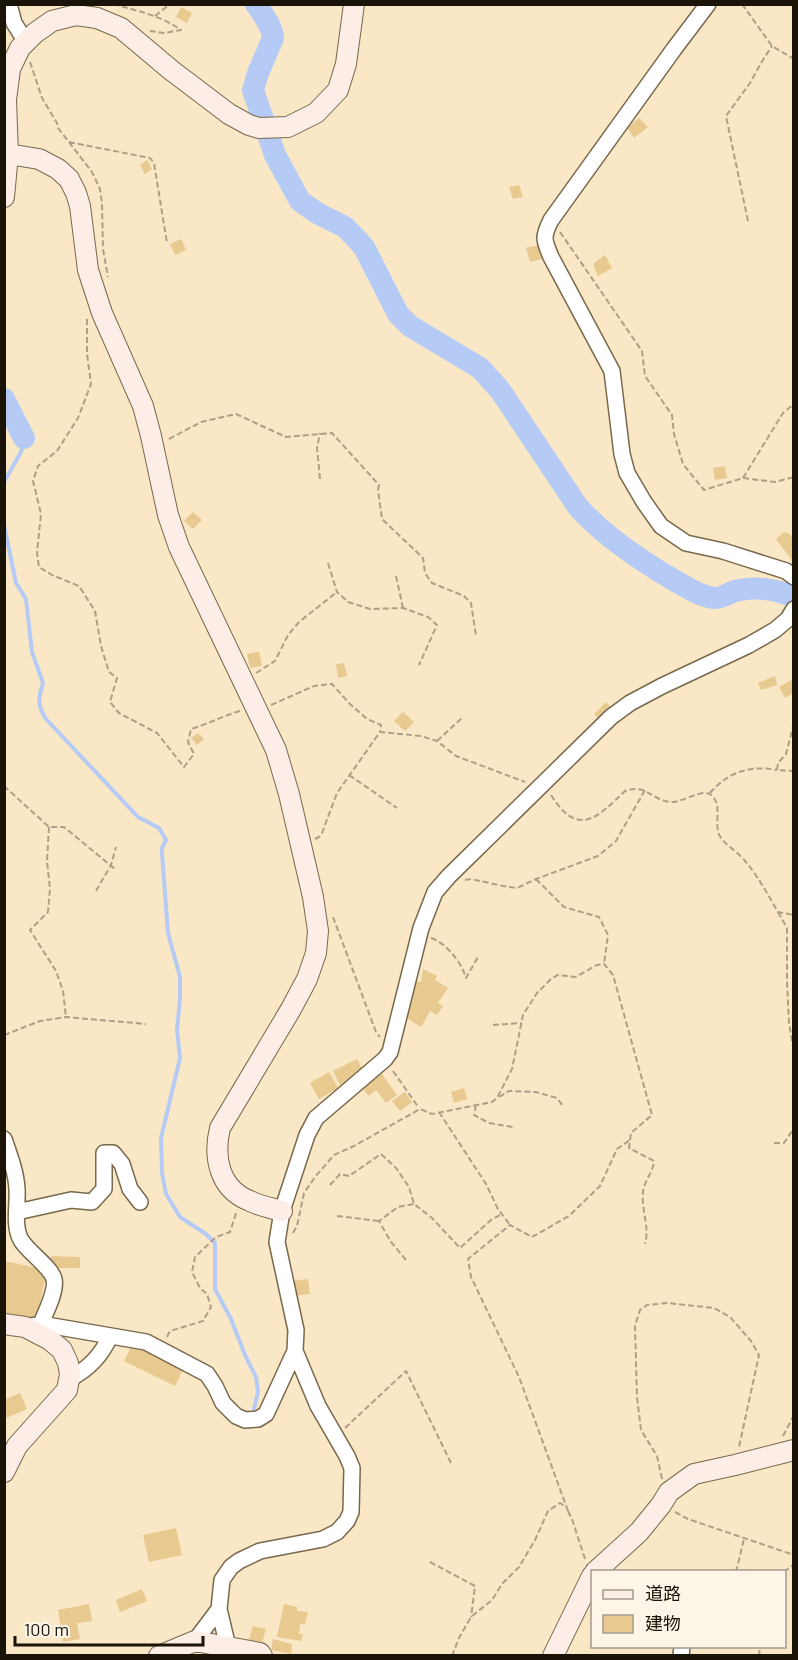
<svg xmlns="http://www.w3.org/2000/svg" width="798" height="1660" viewBox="0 0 798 1660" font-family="Barlow,'Noto Sans JP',sans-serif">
<rect width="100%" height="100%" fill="#f9e7c6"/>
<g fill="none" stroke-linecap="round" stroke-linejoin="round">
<!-- stream -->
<path stroke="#b5cbf6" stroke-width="4" d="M4 482 21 452 24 438
M4 525 16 583 26 599 32 652 43 683C38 698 37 705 46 719L138 817 159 828 166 840 162 848V853L168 933 180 977V999L177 1030 180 1058 161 1138 162 1173 166 1194 180 1217 206 1234 215 1243V1289L231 1319 245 1355 256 1377 258 1392 254 1409"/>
<!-- river -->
<path stroke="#b5cbf6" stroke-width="22" d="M256 4C263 15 272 25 273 38L258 73 253 90 275 155 300 201 317 213 345 227 364 247 398 314 410 326 480 368 500 390 578 507C604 536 638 559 672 579 685 586 699 596 714 598 720 599 729 593 735 591 754 586 776 589 794 597
M4 399 24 438"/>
</g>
<!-- building -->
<path fill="#e8c990" d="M181 7 192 13 187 23 176 17Z
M639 118 648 127 634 138 627 128Z
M147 160 152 169 145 174 140 165Z
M519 185 523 197 513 199 509 187Z
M181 239 186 250 175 255 170 244Z
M539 245 542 259 530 262 526 248Z
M605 255 612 268 598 276 593 264Z
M725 466 727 478 715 480 713 468Z
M193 512 202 520 193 529 184 521Z
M784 532 790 534 794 539V563L776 539Z
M259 652 262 666 250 668 247 654Z
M344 663 347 676 338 678 336 664Z
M775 676 777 685 761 690 758 683Z
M793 679 794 693 785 698 779 687Z
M606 702 613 709 601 721 594 714Z
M403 712 414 722 405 731 394 721Z
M198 733 204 739 197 745 191 738Z
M423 969 437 976 435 980 448 988 438 1003 443 1006 437 1015 430 1011 421 1027 407 1018 413 981 421 982Z
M357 1059 364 1073 340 1085 333 1071Z
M329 1072 338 1088 319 1099 310 1083Z
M381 1073 397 1095 386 1103 376 1090 369 1096 362 1088Z
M464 1088 467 1099 454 1103 451 1092Z
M405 1092 412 1102 400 1111 392 1101Z
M51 1256 80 1257V1268H51Z
M4 1261 47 1270 36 1321 4 1314Z
M308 1279 310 1294 293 1296 291 1281Z
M133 1343 184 1367 175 1386 124 1361Z
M20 1393 27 1409 4 1419V1400Z
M176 1528 182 1555 149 1562 143 1535Z
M142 1589 147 1601 120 1612 116 1600Z
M89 1604 92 1621 77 1623 80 1639 63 1642 58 1610Z
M284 1604 297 1607V1611L308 1612 305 1624H300L299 1634H303L301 1641 277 1637Z
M253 1626 266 1629 261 1647 248 1643Z
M273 1639 292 1644 291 1654 271 1650Z"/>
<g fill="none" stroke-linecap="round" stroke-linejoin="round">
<!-- street casing -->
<g stroke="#78684c" stroke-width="18">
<path id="street" d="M9 4 14 23 26 42
M708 4 674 49 551 220C542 238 544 240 551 257L612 371 622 454 627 473 644 502 661 526 686 543 723 551 786 571 794 577
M4 1139C10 1156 16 1172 17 1189 18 1205 13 1226 21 1240 27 1251 51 1267 54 1279 57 1291 45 1313 41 1324
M17 1212 71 1200 92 1202 104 1189V1153H113L122 1164 130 1189 140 1202
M25 1327 41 1324 146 1342 207 1374 215 1386 223 1403 236 1416 245 1420 258 1419 266 1414 295 1351 296 1330 277 1242 282 1211 307 1135 316 1118 385 1059 390 1052 421 928 435 892 449 876 611 717 630 703 662 686 749 645 775 630 788 619 794 609
M69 1379C87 1370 102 1355 110 1336
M219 1609 228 1647
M195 1641 219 1609 222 1580 231 1567 239 1561 260 1551 323 1539 337 1532 347 1521 351 1512 352 1468 347 1456 318 1406 295 1351
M681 1656 682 1646"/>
</g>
<!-- secondary casing -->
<g stroke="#78684c" stroke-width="22">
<path id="secondary" d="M8 154 39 159 58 169 69 179 76 193 80 206 88 270 102 313 143 406 151 436 168 515 179 547 276 750 289 794 313 897 318 931 316 953 307 979 291 1009 220 1128C213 1157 219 1189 250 1201 260 1206 271 1208 282 1211
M4 197 8 154 6 100 10 69 20 48 35 33 52 21 76 15 97 18 121 28 171 70 229 114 249 125 259 128 288 127 316 113 338 90 346 64 354 4
M4 1324 25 1327 50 1340 62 1350 68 1363 70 1374 67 1390 17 1446 4 1472
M595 1572 639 1532 661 1505 669 1492 694 1474 735 1465 794 1450
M159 1656 195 1641 260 1653 262 1656
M553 1656 592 1576"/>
</g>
<!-- path -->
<path stroke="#aea086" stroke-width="2" stroke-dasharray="6 3" stroke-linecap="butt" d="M113 4C137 11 160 15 181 30L164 33 150 31
M742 4 772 46 794 59
M155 16 170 4
M30 62 42 98 57 123 58 128 92 172 100 189 102 203 103 249 108 277
M69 142 150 158 154 163 167 243
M748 221 726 116 750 83 761 63 772 46
M560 232 642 351 645 376 672 415 674 434 683 464 704 490 743 478 775 482 794 477
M87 319V354L91 384 78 418 57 451 38 466 33 481 41 514 37 553 39 567 52 575 79 586 95 611 101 646 109 672 117 678 110 702 119 713 157 733 184 767 194 754 188 742 191 729C208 724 223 716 240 711
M169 439 201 422 236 414 286 437 332 433 379 485 378 490 382 519 423 558 425 573 432 583 464 596 471 603 476 636
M743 478 783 413 794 404
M320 479 317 448 320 433
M328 563 337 592 348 602 370 609 403 608 428 617 437 625 419 665
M396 576 403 608
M256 673 275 661 288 635 299 622 337 592
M271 705 314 686 332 684 350 704 367 719 381 725 380 732
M794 723 786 754 778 763 777 770 794 771
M437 741 463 717
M349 775 397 808
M4 786 49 827H64L115 869
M710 793C728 772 750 765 777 770
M551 795C578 838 597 818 625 791 647 783 653 802 672 802 683 802 703 788 711 795 724 805 712 826 721 838 728 847 739 853 745 861 758 876 768 895 778 912L794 915
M49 827 47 861 50 889 48 912 30 930 56 971 63 991 66 1017
M315 839 319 837 322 833 337 793 380 732 421 736 437 741 456 756 525 782
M536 879 564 907 599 917 608 935 604 964
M465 880 471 879 503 886 517 888 536 879 598 856 616 841 645 790
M96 891 111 865 116 847
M778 912 787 928V982L789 1023 794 1052
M333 917 376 1032 380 1037
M431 938C446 943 462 963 466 978L478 957
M493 1025 521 1023
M4 1035 40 1021 66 1017 146 1024
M393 1071 419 1108
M499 1097 509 1091 536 1092 557 1098 563 1106
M476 1105 474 1115 489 1123 513 1127
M439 1112 486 1184 498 1209 510 1225
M774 1143H784L794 1128
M330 1185 340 1174 349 1176 381 1154 396 1168 409 1187 414 1204 432 1218 460 1248 491 1220 502 1214
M337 1216 379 1221
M293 1233 297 1226 304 1193 315 1177 334 1155 354 1146 420 1109 432 1114 492 1102 497 1098 512 1069 523 1015 537 993 552 978 558 975 576 977 597 965 604 964 613 975 652 1115 631 1133 629 1148 654 1161C653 1173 644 1181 643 1192 641 1210 650 1227 645 1244
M406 1260 391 1242 379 1221 398 1207 414 1204
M167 1337 170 1331 203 1321 211 1307 207 1294 200 1288 192 1272 195 1257 216 1237 230 1232 237 1210
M345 1428 406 1371 451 1463
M783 1436 794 1415
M662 1479 657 1456 641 1430 637 1397 635 1326 640 1310 647 1305 667 1303 714 1308 730 1317 751 1341 759 1355 739 1447
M568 1511 519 1377 471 1277 468 1259 510 1225 532 1237 569 1216 600 1186 617 1149 630 1140
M568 1511 573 1522 585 1559
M675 1512 688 1519 794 1555
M430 1562 475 1586 471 1617
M736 1572 744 1539
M784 1572 794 1564
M452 1656 459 1638 471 1617 492 1600 502 1584 519 1567 535 1540 548 1511 560 1503 565 1506
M759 1656 760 1646"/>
<!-- street -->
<use href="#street" stroke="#fff" stroke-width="15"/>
<!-- secondary -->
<use href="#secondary" stroke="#fcede7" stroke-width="20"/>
</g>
<!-- border -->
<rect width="798" height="1660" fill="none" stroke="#1a1308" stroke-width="12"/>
<!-- legend -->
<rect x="591" y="1570" width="195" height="78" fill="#fcf5e8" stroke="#a29b8e" stroke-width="1.5"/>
<rect x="603" y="1590" width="30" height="9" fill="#fcede7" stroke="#a29b8e" stroke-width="1.5"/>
<text x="645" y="1600" font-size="18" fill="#1a1308">道路</text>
<rect x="603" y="1615" width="30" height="18" fill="#e8c990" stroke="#a29b8e" stroke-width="1.5"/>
<text x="645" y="1630" font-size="18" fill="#1a1308">建物</text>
<!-- scale -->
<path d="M15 1636v9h188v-9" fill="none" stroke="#1a1308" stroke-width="3"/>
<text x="24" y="1636" font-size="18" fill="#1a1308" stroke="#fcf5e8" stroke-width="4.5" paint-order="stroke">100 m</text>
</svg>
